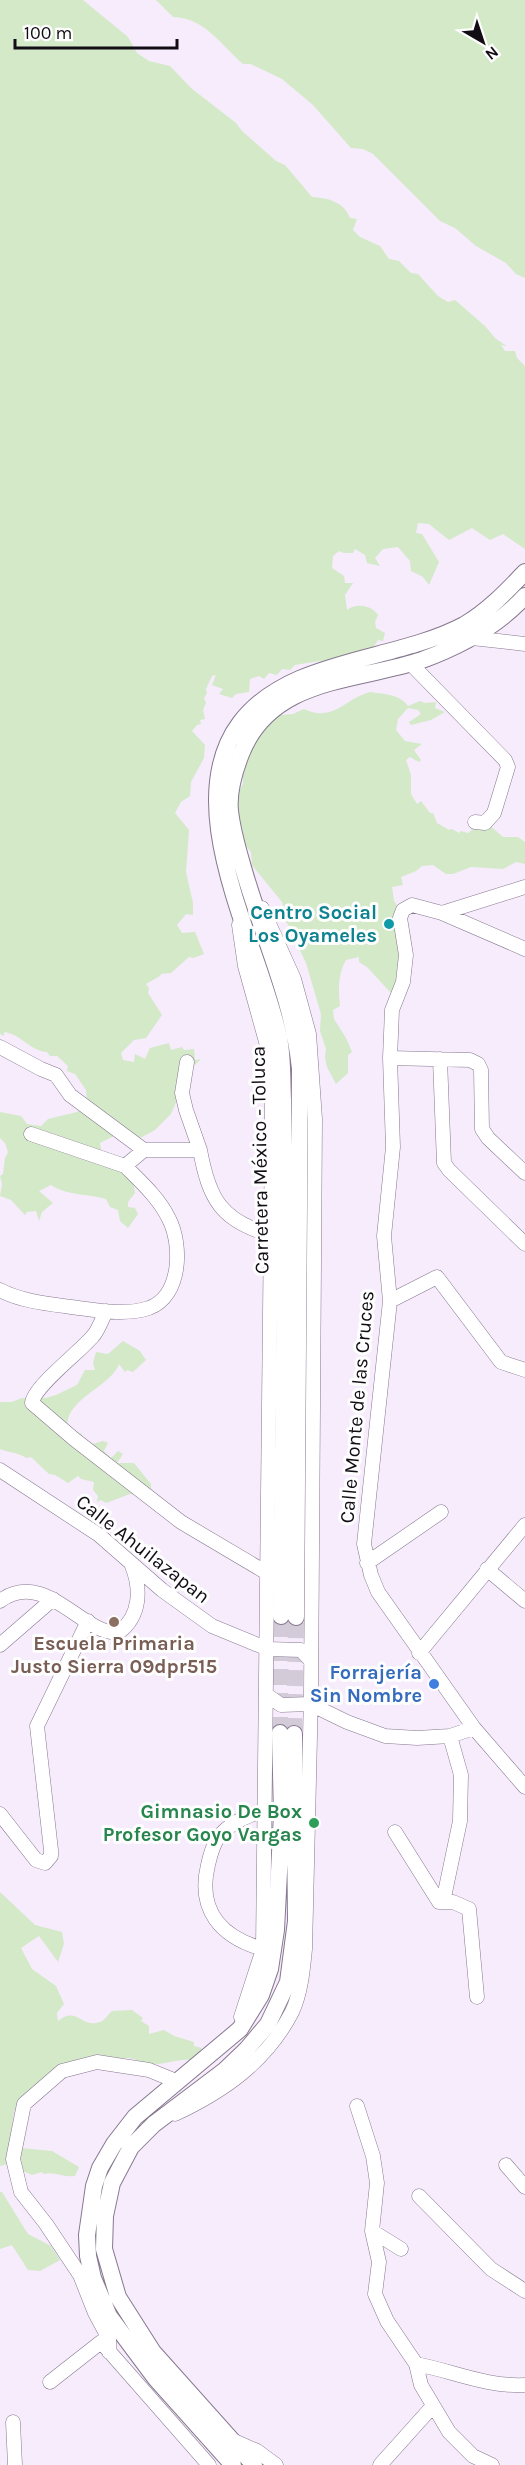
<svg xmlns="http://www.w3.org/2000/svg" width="525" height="2465" viewBox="0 0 525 2465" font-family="Karla,sans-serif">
<rect width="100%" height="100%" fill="#f6ecfc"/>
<!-- green -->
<path fill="#d3e9c8" d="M0 0H83L128 37 137 53 149 61 170 66 191 88 236 123 242 131 276 161 285 165 312 197C328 198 344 202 350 218L357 219 353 230 360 237 380 246 389 259 399 261 411 273 418 274 438 296 448 302 455 300 485 326 496 339 507 346 501 345 505 351H515L517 358 525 366V549L503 534 490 540 472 528 449 540 429 524 418 523 416 533 422 534 439 562 429 585 423 577 411 571 410 561 398 547 383 549 375 558 380 566 367 563 365 555 355 549 353 553H344L339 551 333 556 332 568 344 576 345 583H353L345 595 347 610C356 603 371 605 378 615L375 622 376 628 385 633 383 641 378 640 372 649 329 664 319 661 295 665 290 670 282 669 277 675 269 673 264 679 259 676 250 679 249 692 236 694 232 698 219 694 223 689 212 685 216 675 212 676 206 689 207 693 204 698 206 703 203 710 205 719 200 720 201 724 197 725 192 731 205 745 204 758 191 782 190 796 181 802 175 813 189 830 186 872 193 903V915L186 914 177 925 182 933 195 932 204 954 193 958 189 957 171 973 161 974 160 976 146 984 149 988 148 993 162 1015 146 1038 134 1040 121 1053 123 1060 134 1062 135 1054 145 1059 150 1048 169 1043 171 1050 182 1047 184 1050 194 1049 195 1060 201 1059 190 1070 171 1114 155 1130 140 1138 122 1132 100 1143 103 1160 132 1175 135 1193 128 1202V1207L135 1208 138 1214 128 1228 120 1221 118 1210 110 1207 106 1199C88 1194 65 1195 51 1185L39 1191 53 1203 42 1212 39 1221 36 1211 27 1212 25 1215 11 1200 0 1196 2 1184 0 1176 3 1174 5 1158 8 1152 5 1143 0 1138V1112L21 1116 27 1124 41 1126 48 1119 77 1112 84 1107 87 1101 86 1090 75 1074 67 1071 68 1066 57 1056H50L47 1052C30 1051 21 1034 4 1032V1036L0 1034Z
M156 0H525V278L516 274 506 263 476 246 455 228 440 221 373 154 363 149 351 148 313 105 282 79 251 64H243C220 44 205 18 173 17Z
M370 692C383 694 400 694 408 706L420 701 425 703 436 702 435 708 445 712 431 720 411 725 409 722 421 714 418 710 408 708 398 719 396 730 405 741 422 744 414 750 421 760 419 762 410 757 406 760 411 775V794L417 804 421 801 430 813H433L437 823 449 830 452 829 459 833 461 831 468 833 477 826 488 824 503 837H518L525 842V864L516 862 503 869 471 867 453 874H446L433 865 422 866 416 871 401 877 403 885 392 887 394 901 404 916 398 992 391 993 367 967 359 962V957L346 960C338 974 338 990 340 1006L333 1010 334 1019 346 1038 352 1052 348 1055V1073L336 1084 327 1067 325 1058 326 1049 320 1031 321 1014 306 963 295 940 289 934 290 927 282 917H287L282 902 252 865 251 852 241 840 243 833 238 824 237 797 243 783V758L263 726 280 715 293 714 304 709C333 723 344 699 370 692Z
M123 1341 140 1351 146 1360 133 1372 127 1370 125 1372 119 1364C111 1387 62 1400 68 1429L82 1434 81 1438 89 1445 103 1441 108 1443 104 1451 111 1458 118 1451 123 1454 117 1463H134L151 1484V1488L155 1497 130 1494 106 1503 101 1500 97 1502 98 1496 93 1490 94 1482 81 1479 78 1476 68 1483 55 1475 49 1474 31 1457 26 1458C18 1452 9 1453 0 1449V1402H12L22 1398H46L56 1395 77 1385 85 1370H95L93 1363 96 1352 108 1354Z
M0 1892 35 1925 62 1932 64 1944 58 1962 39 1936 21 1948 32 1969 56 1986 64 2004 57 2013 58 2021C77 2005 82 2029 100 2022 104 2021 109 2014 112 2011L132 2010 143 2018 141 2021 149 2026V2034L164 2030 174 2036 194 2042V2046L202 2048 192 2060C177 2058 165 2065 151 2064 144 2064 136 2059 129 2058 104 2057 34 2080 19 2100 13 2108 12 2130 10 2140L21 2148 52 2151 79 2167 75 2176C64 2178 55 2171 44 2174L42 2172 32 2175 13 2167 15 2162 0 2166Z
M0 2192H2L28 2234 51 2246 60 2260 40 2271 28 2270 12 2245 0 2249Z"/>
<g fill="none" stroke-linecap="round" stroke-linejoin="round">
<!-- major-tunnel -->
<path stroke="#d4cbd9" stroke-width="16" stroke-dasharray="16 8" stroke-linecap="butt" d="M280 1733 281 1616
M294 1734 296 1617"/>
<!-- minor casing -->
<g stroke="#86788f" stroke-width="15">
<path id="minor" d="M472 638 525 644
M410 663 505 760 508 767 494 813 485 823 475 822
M442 913 525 887
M239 925 245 966 268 1049 271 1068 272 1133 263 1949 241 2017
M525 949 442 913 412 905 403 910 400 918 406 955 403 982 392 1010 390 1058 393 1147 384 1236 390 1301 364 1544 371 1575 378 1592 474 1728 525 1787
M0 1047 41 1069 56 1075 70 1095 144 1150
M390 1058 470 1060 478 1064 481 1070 482 1129 488 1138 525 1173
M440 1059 444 1163 449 1170 525 1244
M187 1062 182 1093 186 1110 200 1150
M31 1134 125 1166
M0 1290C20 1301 49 1304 71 1307 95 1310 125 1316 149 1308 182 1296 182 1244 169 1219 159 1198 141 1182 125 1166L144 1150H200C209 1199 221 1221 271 1235
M390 1301 437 1277 501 1362 525 1370
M106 1311C102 1319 99 1329 93 1336 80 1352 34 1386 32 1403L74 1439 181 1522 267 1573
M0 1470 99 1535 162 1590 212 1626 268 1649 301 1650 311 1661
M367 1563 441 1512
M487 1569 525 1601
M0 1601C45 1567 85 1638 119 1632 141 1616 141 1588 132 1566
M0 1645 53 1599
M419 1653 525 1525
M267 1695 281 1705 310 1704 347 1722 385 1736 417 1738 450 1736 474 1728
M0 1814 36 1860 45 1863 51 1856V1850L37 1726 88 1621
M395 1832 439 1902H453L469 1909 477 1997
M443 1902 460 1821 461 1775 450 1736
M263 1949C221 1937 197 1910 208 1865 210 1856 213 1846 217 1839 228 1823 248 1816 264 1810
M357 2106 373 2156 377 2183 372 2231 379 2262 375 2294 387 2321 416 2364 421 2385 449 2432 473 2456 492 2465
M175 2114C224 2091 266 2062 292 2012 301 1993 303 1969 305 1949L311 1694 315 1119 309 1034 294 979 262 908
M506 2165 525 2187
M419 2196 491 2269 525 2291
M372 2231 401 2249
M109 2352V2339L95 2313 80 2275 46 2224 21 2192 13 2159 24 2104 62 2071 97 2062 149 2070 176 2081
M416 2364C453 2371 487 2387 525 2385
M50 2382 101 2342 209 2465
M13 2422 15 2465
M234 2441 257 2451 276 2465
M380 2465 432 2407"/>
</g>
<!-- major casing -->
<g stroke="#86788f" stroke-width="18">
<path id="major" d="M281 1616C282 1477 286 1338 284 1199 284 1166 283 1133 283 1100 282 1079 283 1058 279 1038 261 948 177 807 240 723 289 658 394 662 464 625 487 612 507 591 525 572
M296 1617 300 1069C293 998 261 933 242 864 237 847 232 829 230 811 228 791 234 772 241 754 271 677 356 682 422 660 460 646 497 627 525 596
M233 2465 156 2379 109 2316 93 2278 88 2256 87 2235 94 2186 100 2168 114 2144 135 2117 240 2029 261 1995 270 1969 276 1930 282 1814 280 1733
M254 2465 153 2352 118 2297 104 2249 105 2216 112 2183 131 2147 154 2124 224 2071 247 2049 268 2024 288 1982 296 1921 294 1734"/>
</g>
<!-- minor -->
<use href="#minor" stroke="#fff" stroke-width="14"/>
<!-- major -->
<use href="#major" stroke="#fff" stroke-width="16"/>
</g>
<!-- markers -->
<circle fill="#0f9aa8" stroke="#fefefe" stroke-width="2" cx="389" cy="924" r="6"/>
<circle fill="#8d6e63" stroke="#fefefe" stroke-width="2" cx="114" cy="1622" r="6"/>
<circle fill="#3f7fe0" stroke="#fefefe" stroke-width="2" cx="434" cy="1684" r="6"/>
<circle fill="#2e9e5b" stroke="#fefefe" stroke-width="2" cx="314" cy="1823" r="6"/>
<g text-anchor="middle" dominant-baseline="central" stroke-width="6" stroke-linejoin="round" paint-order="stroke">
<!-- culture labels -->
<g font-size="20" font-weight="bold" fill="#0d838f" stroke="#fefefe" text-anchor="end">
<text x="377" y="912">Centro Social<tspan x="377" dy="23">Los Oyameles</tspan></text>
</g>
<!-- street labels -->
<g font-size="20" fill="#120d15" stroke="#fefefe">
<text transform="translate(260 1160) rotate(-91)">Carretera México - Toluca</text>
<text transform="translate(357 1407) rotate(-85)">Calle Monte de las Cruces</text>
<text transform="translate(143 1549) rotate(38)">Calle Ahuilazapan</text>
</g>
<!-- education labels -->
<g font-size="20" font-weight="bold" fill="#785e54" stroke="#fefefe">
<text x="114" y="1643">Escuela Primaria<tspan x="114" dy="23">Justo Sierra 09dpr515</tspan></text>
</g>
<!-- shop labels -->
<g font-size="20" font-weight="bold" fill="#366cbe" stroke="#fefefe" text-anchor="end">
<text x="422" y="1672">Forrajería<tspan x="422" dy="23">Sin Nombre</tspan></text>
</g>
<!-- leisure labels -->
<g font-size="20" font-weight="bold" fill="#27864d" stroke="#fefefe" text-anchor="end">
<text x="302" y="1811">Gimnasio De Box<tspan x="302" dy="23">Profesor Goyo Vargas</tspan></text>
</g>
</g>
<!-- north arrow -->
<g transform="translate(483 42) rotate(141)" stroke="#fefefe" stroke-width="4.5" paint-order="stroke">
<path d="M0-4.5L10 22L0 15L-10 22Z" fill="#120d15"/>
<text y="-9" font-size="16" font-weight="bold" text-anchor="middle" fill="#120d15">N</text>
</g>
<!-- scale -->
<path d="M15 39v9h162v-9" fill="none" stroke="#120d15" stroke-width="3"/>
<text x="24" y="39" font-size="18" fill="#120d15" stroke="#fefefe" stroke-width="4.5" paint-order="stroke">100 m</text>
</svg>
